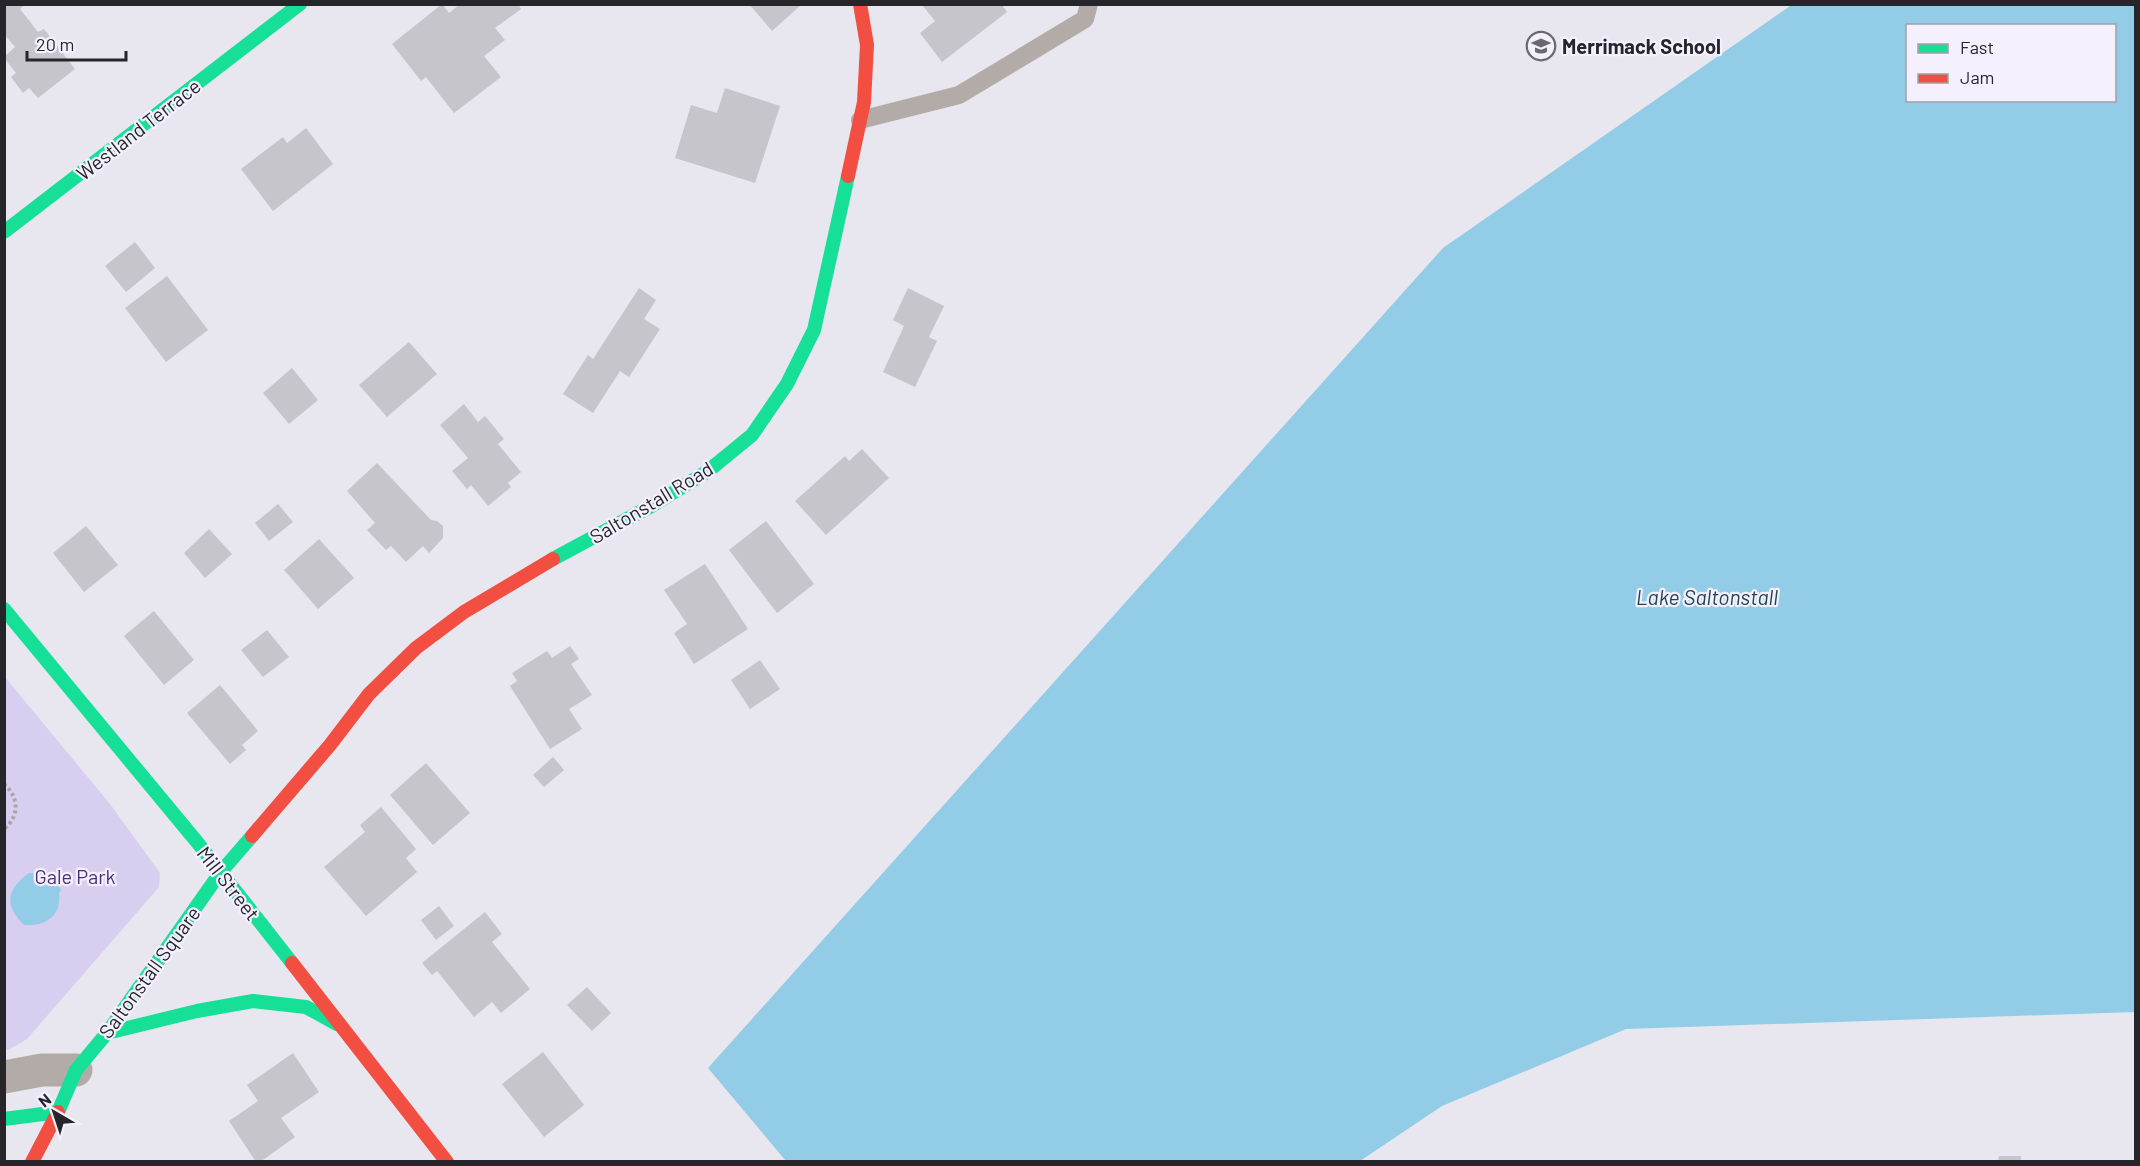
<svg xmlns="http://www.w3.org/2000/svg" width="2140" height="1166" viewBox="0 0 2140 1166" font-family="Barlow,sans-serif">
<rect width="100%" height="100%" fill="#e8e6ee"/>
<!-- green -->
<path fill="#d8cff0" d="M4 676 110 804 160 873 159 887 27 1039 8 1050H4Z"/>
<!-- water -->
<path fill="#93cce6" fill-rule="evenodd" d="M1793 4 2135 5V1012L1626 1029 1442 1106 1360 1161H786L708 1068 1443 248ZM1908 26H2114V100H1908Z
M29 873C43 873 54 877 61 890L59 893C62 916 45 927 24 925 4 905 6 890 29 873Z"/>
<!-- building -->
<path fill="#c6c5cb" d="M4 4H25L20 9 38 32 44 29 75 69 38 98 29 88 23 93 11 77 16 73 5 59V56L15 47 4 34Z
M442 4 449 13 460 4H518L521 9 495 28 505 40 484 56 501 77 454 113 426 77 421 81 392 44Z
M749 4H802L772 31Z
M925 5H1002L1007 12 942 62 920 33 935 21 923 6Z
M725 88 780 106 755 183 675 158 691 105 717 113Z
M306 128 333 164 273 211 241 169 283 137 287 143Z
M135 242 155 268 126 292 105 266Z
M167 276 208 330 166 362 125 308Z
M639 288 656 300 644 319 660 329 629 377 620 371 593 413 563 394 588 355 593 359Z
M908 288 944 306 929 337 937 341 915 387 883 372 904 326 893 320Z
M409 342 437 374 387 417 359 385Z
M292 368 318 400 289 424 263 393Z
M464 404 478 422 485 416 504 439 498 444 521 472 508 483 511 487 488 506 471 485 467 489 452 471 468 458 440 425Z
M862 449 889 478 826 535 795 501 845 456 849 461Z
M377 463 431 520 437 521 443 526V538L429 553 423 546 406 562 391 546 386 550 367 530 375 523 347 491Z
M278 504 293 522 269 541 255 523Z
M766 521 814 584 777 613 729 550Z
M86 526 118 565 84 592 53 553Z
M209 529 232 554 205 578 184 553Z
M319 539 354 578 318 609 284 570Z
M705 564 748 629 694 664 674 633 687 624 664 590Z
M154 611 194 660 164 685 124 636Z
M267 630 289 657 263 677 241 650Z
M570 646 579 659 571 664 592 695 569 709 582 729 550 749 510 686 517 681 512 673 547 651 552 658Z
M760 660 780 689 750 709 731 680Z
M220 685 258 731 242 745 246 750 230 764 187 713Z
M553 757 564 770 544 787 533 775Z
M426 763 470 813 433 845 390 795Z
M381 807 416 849 406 858 417 872 366 916 324 867 365 832 360 825Z
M439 906 454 926 436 940 421 920Z
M485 912 502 934 492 942 530 989 501 1013 492 1002 474 1017 437 971 432 975 422 963Z
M587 987 611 1013 592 1031 567 1005Z
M543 1052 584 1105 544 1137 502 1084Z
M293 1053 319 1092 281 1118 295 1137 260 1162H256L229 1121 258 1101 247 1085Z
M1999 1156H2021V1162H1998Z"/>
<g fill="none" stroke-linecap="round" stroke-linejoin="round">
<!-- path -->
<path stroke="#aaa5a6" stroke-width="4" stroke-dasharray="3 3" stroke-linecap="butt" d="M4 784C19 797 20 816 4 829"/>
<!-- lane -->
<path stroke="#b2aba8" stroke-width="18" d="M860 120 959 95 1085 19 1089 4"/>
<!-- street -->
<path stroke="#b2aba8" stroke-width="33" d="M4 1077 42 1070H76"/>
<!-- fast -->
<path stroke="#16e098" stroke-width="14" d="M4 232 300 4
M553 559 653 505 708 471 752 435 787 384 814 330 848 176
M4 609 197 842 292 963
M107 1033 197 1011 253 1001 306 1007 337 1024
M4 1119 58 1112 76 1070 107 1033 220 873 252 836"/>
<!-- jam -->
<path stroke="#f24e42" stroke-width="14" d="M848 176 864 102 867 45 860 4
M252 836 330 745 369 694 416 648 464 612 553 559
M292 963 447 1162
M32 1162 58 1112"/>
</g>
<!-- icons -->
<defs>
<g id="school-ring" transform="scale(1.5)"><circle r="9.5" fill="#f4f0fe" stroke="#6a696f" stroke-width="1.5"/><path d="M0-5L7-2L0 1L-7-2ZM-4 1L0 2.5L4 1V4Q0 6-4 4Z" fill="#6a696f"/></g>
</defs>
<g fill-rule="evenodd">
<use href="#school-ring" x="1541" y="46"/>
</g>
<g text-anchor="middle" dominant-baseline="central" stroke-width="4.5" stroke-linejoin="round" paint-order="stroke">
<!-- poi labels -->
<g font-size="20" font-weight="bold" fill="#26252a" stroke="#f4f0fe" text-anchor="start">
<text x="1562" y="46">Merrimack School</text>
</g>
<!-- street labels -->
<g font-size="20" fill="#26252a" stroke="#f4f0fe">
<text transform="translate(138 129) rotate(-38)">Westland Terrace</text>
<text transform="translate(651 502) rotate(-31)">Saltonstall Road</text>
<text transform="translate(229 883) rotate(52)">Mill Street</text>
<text transform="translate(149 972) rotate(-54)">Saltonstall Square</text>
</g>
<!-- park labels -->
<g font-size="20" fill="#4b2f7b" stroke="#f4f0fe">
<text x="75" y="876">Gale Park</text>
</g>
<!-- water labels -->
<g font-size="21" font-style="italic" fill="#1f4453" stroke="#f4f0fe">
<text x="1707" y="596">Lake Saltonstall</text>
</g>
</g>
<!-- border -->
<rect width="2140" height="1166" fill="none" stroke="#26252a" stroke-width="12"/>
<!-- legend -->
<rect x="1906" y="24" width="210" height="78" fill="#f4f0fe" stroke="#a29fa9" stroke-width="1.5"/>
<rect x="1918" y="44" width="30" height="9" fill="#16e098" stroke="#a29fa9" stroke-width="1.5"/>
<text x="1960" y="54" font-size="18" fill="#26252a">Fast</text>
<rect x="1918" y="74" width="30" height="9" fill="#f24e42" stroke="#a29fa9" stroke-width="1.5"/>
<text x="1960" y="84" font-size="18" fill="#26252a">Jam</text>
<!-- north arrow -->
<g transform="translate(54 1112) rotate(321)" stroke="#f4f0fe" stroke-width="4.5" paint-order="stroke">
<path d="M0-4.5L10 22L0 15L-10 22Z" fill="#26252a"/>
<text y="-9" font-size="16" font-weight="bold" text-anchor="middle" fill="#26252a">N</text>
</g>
<!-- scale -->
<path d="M27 51v9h99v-9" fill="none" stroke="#26252a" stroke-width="3"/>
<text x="36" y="51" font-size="18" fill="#26252a" stroke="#f4f0fe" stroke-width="4.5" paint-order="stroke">20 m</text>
</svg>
